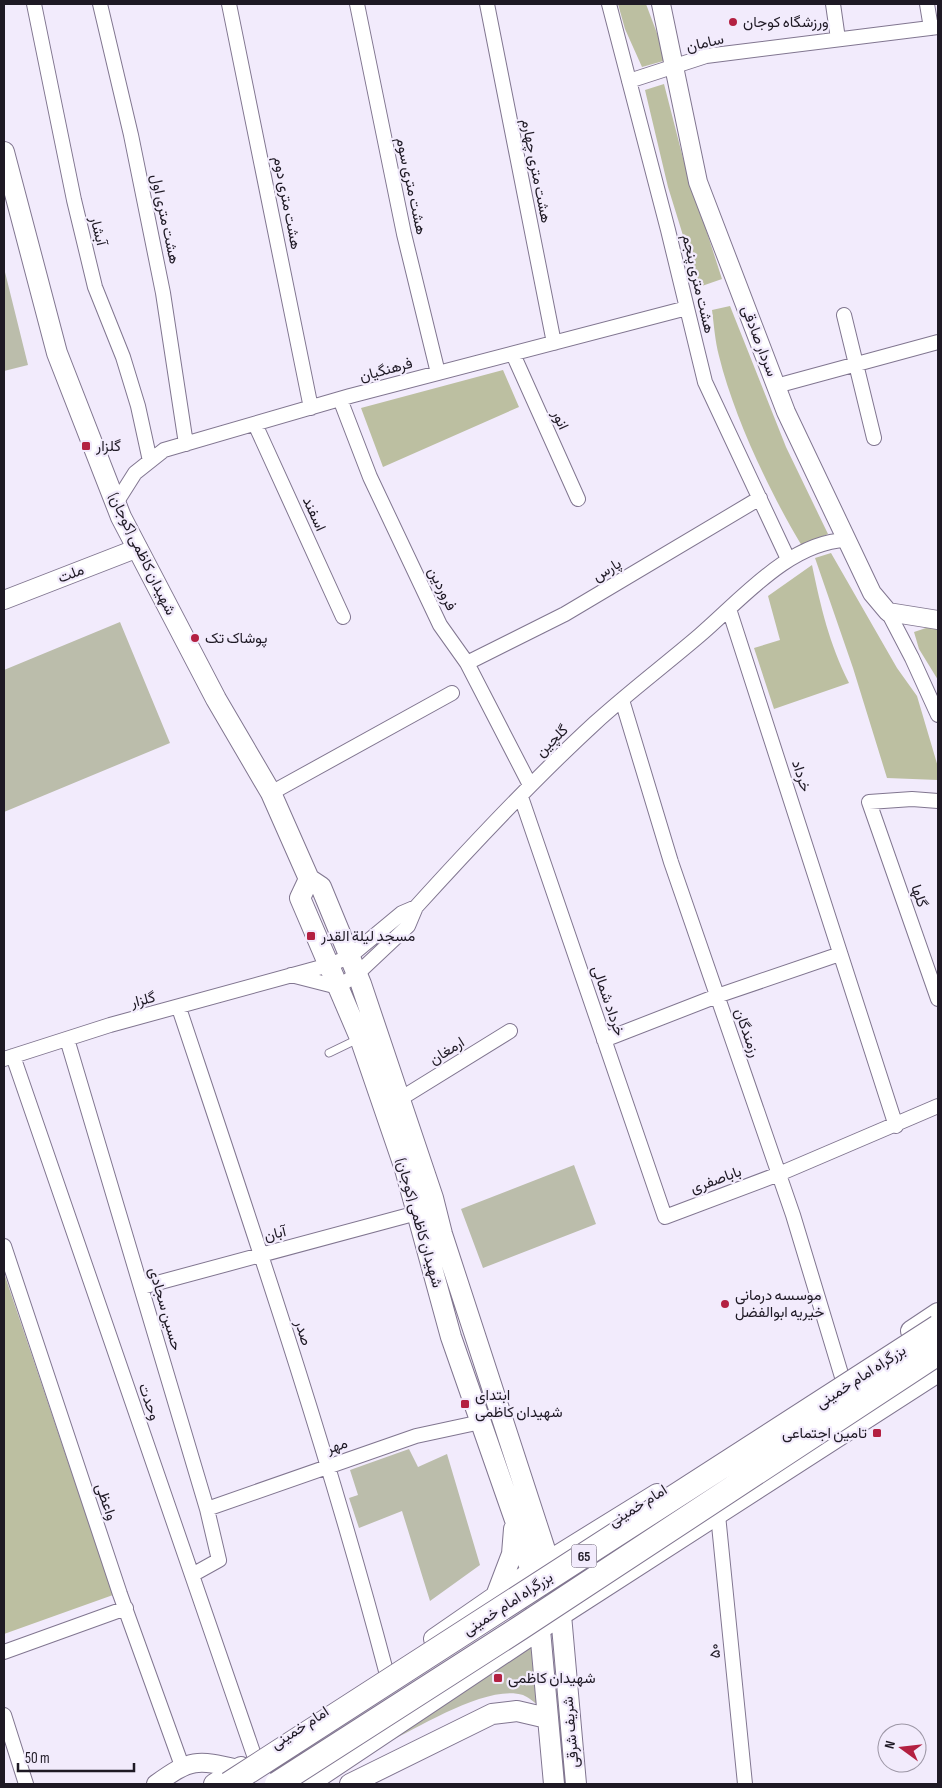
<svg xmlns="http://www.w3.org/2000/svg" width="942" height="1788" viewBox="0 0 942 1788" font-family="'Sofia Sans Condensed',Vazirmatn,sans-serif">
<rect width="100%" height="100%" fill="#f2ebfc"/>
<!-- green -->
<path fill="#bbbdab" d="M4 268 28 365 4 371Z
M120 622 170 743 4 812V670Z
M574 1165 596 1224 483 1268 461 1209Z
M409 1449 418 1467 447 1454 480 1565 430 1601 402 1511 359 1528 349 1498 358 1495 350 1470Z
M533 1646 539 1706C534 1702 528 1697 523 1695 487 1684 420 1727 386 1743Z"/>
<!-- forest -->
<path fill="#bcbfa1" d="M618 4H646L667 60 642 67 625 29Z
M664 84 683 158 722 279 699 287 668 187 645 90Z
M730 306 786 447 828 534 802 546C770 493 734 417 719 356 715 341 714 325 712 310Z
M503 370 519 407 383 467 361 408Z
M831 553 897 668 917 696 938 767V780L887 778 853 668 815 558Z
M812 565C821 608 829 643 849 683L774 709 754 648 780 640 768 596Z
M929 627 938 628V680L919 649 914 632Z
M4 1273 113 1595 4 1634Z"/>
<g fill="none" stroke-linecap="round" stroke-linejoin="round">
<!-- service casing -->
<g stroke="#817690" stroke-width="9">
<path id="service" d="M329 1053 358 1039"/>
</g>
<!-- minor casing -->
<g stroke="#817690" stroke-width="16">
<path id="minor" d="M34 4 74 200 95 287 123 357 138 406 150 461
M100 4 131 135 163 293 186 444
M229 4 311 408
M357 4 404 234 438 373
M487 4 554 343
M609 4 668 230 705 382 788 559
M833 4 838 39
M927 4 931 28
M629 81 706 56 938 27
M844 315 874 438
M513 354 578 499
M776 386 938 342
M340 399 370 477 440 625 467 663 530 785
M255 424 343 617
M116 503 135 473 164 450 350 396 687 308
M729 609 896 1126
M888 612 912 658 938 715
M467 663 565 614 760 498
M622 700 671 862 793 1215 842 1377
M271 793 452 693
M521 797 665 1217 779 1174 938 1106
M938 801 912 799 869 802 938 999
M291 975 338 987 357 974 408 926 416 907
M179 1008C252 1227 327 1447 386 1671
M67 1039 207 1509 219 1560 192 1575
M604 1040 717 996 840 954
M13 1056 255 1758
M4 1059 110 1025 329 965 349 957 402 913 416 907C474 843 532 781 595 723 629 692 665 665 700 635 740 601 789 542 846 540
M400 1099 510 1031
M4 1246 120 1594 182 1766
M142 1287 417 1213
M207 1509 416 1436 481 1422
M718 1515 745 1784
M4 1652 126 1608
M4 1715 26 1784"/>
</g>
<!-- tertiary casing -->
<g stroke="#817690" stroke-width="20">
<path id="tertiary" d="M661 4 698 182 786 412 872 593 888 612 938 620
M4 600 138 548
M156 1784C191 1759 196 1759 238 1769"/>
</g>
<!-- secondary casing -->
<g stroke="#817690" stroke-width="22">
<path id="secondary" d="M4 152 57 353 121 517 216 699 271 793 309 879 321 887 361 984 433 1198 442 1234 549 1562 561 1615 576 1784
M309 879 300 898 360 1038 405 1169 451 1337 515 1520 531 1572 540 1630 554 1784
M911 1331 938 1313
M496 1596 512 1554 514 1529
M434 1639 531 1572 657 1494
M214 1784 241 1767
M308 1784 561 1615 938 1372
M350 1784 492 1714 517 1711 547 1718"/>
</g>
<!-- service -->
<use href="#service" stroke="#fff" stroke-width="7"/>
<!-- minor -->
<use href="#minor" stroke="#fff" stroke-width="14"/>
<!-- tertiary -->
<use href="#tertiary" stroke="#fff" stroke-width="18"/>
<!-- secondary -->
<use href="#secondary" stroke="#fff" stroke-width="20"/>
<!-- trunk-bridge casing -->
<g stroke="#817690" stroke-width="26" stroke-linecap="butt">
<path id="trunk-bridge" d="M229 1784 938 1327
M277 1784 520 1628 938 1353"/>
</g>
<!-- trunk-bridge -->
<use href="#trunk-bridge" stroke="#fff" stroke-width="24"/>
</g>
<!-- markers -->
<g fill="#b32041" stroke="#f2ebfc" stroke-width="2">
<circle cx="733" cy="22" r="5"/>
<rect x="81" y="441" width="10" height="10" rx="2.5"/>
<circle cx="195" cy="638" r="5"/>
<rect x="306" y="931" width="10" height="10" rx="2.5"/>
<circle cx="725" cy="1304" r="5"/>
<rect x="460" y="1399" width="10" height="10" rx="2.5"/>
<rect x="872" y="1428" width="10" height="10" rx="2.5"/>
<rect x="493" y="1673" width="10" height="10" rx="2.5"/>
</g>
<g text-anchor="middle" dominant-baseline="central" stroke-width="4.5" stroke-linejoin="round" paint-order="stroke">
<!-- shield labels -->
<rect fill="#f2ebfc" stroke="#5e5865" stroke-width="1" x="571.5" y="1544.5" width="25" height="23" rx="4"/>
<g font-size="14" font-weight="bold" fill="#1e1924">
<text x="584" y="1556">65</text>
</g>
<!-- poi labels -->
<g font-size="15" fill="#1e1924" stroke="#f2ebfc" text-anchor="start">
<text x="743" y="22">ورزشگاه کوجان</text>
<text x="96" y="446">گلزار</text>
<text x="205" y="638">پوشاک تک</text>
<text x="321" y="936">مسجد لیلة القدر</text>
<text x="735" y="1295">موسسه درمانی<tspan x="735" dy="17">خیریه ابوالفضل</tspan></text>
<text x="475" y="1395">ابتدای<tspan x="475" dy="17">شهیدان کاظمی</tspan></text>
<text x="867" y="1433" text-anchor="end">تامین اجتماعی</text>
<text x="508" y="1678">شهیدان کاظمی</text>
</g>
<!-- street labels -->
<g font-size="15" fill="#1e1924" stroke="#f2ebfc">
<text transform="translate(705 43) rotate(-13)">سامان</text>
<text transform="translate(536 171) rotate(79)">هشت متری چهارم</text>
<text transform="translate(411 186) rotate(78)">هشت متری سوم</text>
<text transform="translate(287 203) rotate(79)">هشت متری دوم</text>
<text transform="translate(165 219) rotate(78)">هشت متری اول</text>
<text transform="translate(98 231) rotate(76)">آبشار</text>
<text transform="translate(698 284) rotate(77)">هشت متری پنجم</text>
<text transform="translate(759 341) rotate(69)">سردار صادقی</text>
<text transform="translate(386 370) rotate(-15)">فرهنگیان</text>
<text transform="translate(560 420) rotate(66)">انور</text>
<text transform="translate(314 514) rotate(66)">اسفند</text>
<text transform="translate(142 554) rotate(64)">شهیدان کاظمی (کوجان)</text>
<text transform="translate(607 570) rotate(-31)">پارس</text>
<text transform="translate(71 574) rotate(-21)">ملت</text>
<text transform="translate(442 589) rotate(64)">فروردین</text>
<text transform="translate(552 741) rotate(-44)">گلچین</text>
<text transform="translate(801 776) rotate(72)">خرداد</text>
<text transform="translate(919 896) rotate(71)">گلها</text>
<text transform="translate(143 1000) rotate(-14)">گلزار</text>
<text transform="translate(608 1001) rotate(71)">خرداد شمالی</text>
<text transform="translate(747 1033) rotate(71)">رزمندگان</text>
<text transform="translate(447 1051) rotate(-32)">ارمغان</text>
<text transform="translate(716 1180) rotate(-20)">باباصفری</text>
<text transform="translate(419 1223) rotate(74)">شهیدان کاظمی (کوجان)</text>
<text transform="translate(275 1234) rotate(-14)">آبان</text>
<text transform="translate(165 1309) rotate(74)">حسین سجادی</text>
<text transform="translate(303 1333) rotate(73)">صدر</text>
<text transform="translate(861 1377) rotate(-33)">بزرگراه امام خمینی</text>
<text transform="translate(149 1402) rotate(71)">وحدت</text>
<text transform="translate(337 1446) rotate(-19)">مهر</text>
<text transform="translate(106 1502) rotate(71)">واعظی</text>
<text transform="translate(638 1506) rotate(-32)">امام خمینی</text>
<text transform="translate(508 1604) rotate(-33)">بزرگراه امام خمینی</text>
<text transform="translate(715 1651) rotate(-96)">۵۰</text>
<text transform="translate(300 1728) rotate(-33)">امام خمینی</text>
<text transform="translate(571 1732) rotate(-95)">شریف شرقی</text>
</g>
</g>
<!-- border -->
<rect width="942" height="1788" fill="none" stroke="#1e1924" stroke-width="10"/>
<!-- north arrow -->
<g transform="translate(902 1748) rotate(285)"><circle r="24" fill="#f2ebfc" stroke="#9d97a6"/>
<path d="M0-4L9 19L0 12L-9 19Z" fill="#b32041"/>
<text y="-8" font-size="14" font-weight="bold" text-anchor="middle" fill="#1e1924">N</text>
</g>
<!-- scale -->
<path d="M18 1763v8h116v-8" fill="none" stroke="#1e1924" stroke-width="2.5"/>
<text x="25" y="1763" font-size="15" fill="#1e1924" stroke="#f2ebfc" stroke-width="4" paint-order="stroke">50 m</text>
</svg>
